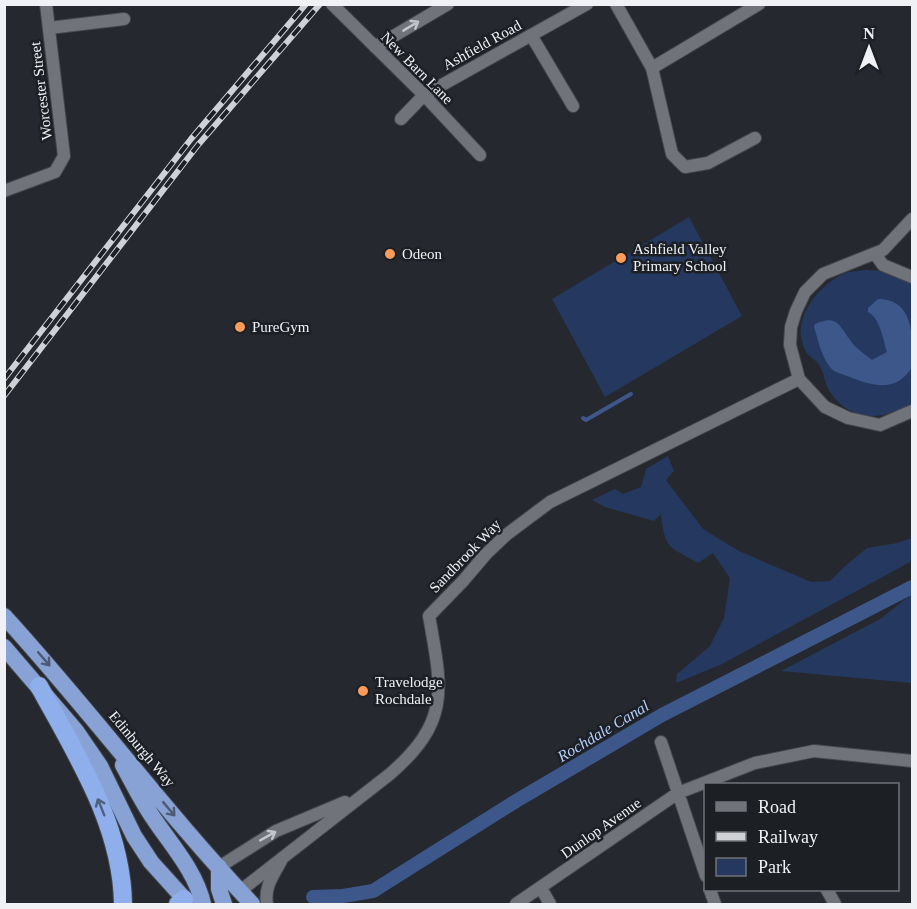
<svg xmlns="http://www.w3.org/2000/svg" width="917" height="909" viewBox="0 0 917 909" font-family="Georgia,serif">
<rect width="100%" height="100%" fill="#25282e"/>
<!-- green -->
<path fill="#25385f" d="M689 217 742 316 605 397 552 299Z
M866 270 890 271 912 282V403C884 422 848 422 829 390 824 383 825 373 819 365 816 360 809 357 806 352 789 322 816 287 843 274 850 271 858 271 866 270Z
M668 456 674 471 666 480 703 529 739 551 811 582 830 581 844 567 867 548 897 543 912 538V561L720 665 676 683 677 674 710 646 724 618 730 578 713 553 698 563C668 546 665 549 661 514L654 521 605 507 592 500 615 489 623 494 641 487 646 469Z
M912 594V683L781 671 880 619Z"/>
<!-- water -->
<path fill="#3d578a" d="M878 299C915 299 913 339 912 367 897 392 874 387 850 377 843 374 834 373 830 367 821 356 818 339 814 327L815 324C837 314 839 325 850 340 855 348 865 354 872 360L887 352C883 339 880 318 868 312V308Z"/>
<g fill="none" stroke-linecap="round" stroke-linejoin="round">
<!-- stream -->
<path stroke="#3d578a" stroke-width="4" d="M583 418 586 420 631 394"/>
<!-- canal -->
<path stroke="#3d578a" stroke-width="14" d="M313 897 343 896 373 891 516 801 662 715 912 587"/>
<!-- minor casing -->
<g stroke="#44474c" stroke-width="14">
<path id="minor" d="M332 4 424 95 480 155
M616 4 652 68 672 154 685 167 708 163 755 138
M49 28 124 19
M531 35 573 106
M375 47 448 4
M652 68 759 4
M401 119 424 95 587 4
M4 191 55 172 64 156 46 4
M912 219 883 250 823 274 805 292 796 311 791 327 790 345 799 379 825 407 848 418 880 425 912 411
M875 254 883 265 912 277
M661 742 706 876
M219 867 276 831 345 802
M541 888 550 904
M710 890 715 904
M827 890 835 904
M240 891 390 774C451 721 442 689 429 616L463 581 486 554 506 535 550 502 799 379
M267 904C264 887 273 876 281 861
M516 904 678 793 755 763 814 751 912 761"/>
</g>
<!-- trunk casing -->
<g stroke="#44474c" stroke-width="18">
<path id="trunk" d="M4 616C90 710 165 812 252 904
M4 647 76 731 100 766 134 836 151 862 189 904
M123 765C133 783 142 802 154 819 172 846 196 872 203 904
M219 867V889L224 904"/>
</g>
<!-- motorway casing -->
<g stroke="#44474c" stroke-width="20">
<path id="motorway" d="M39 686C76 754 122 825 123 904
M178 904 184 899"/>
</g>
<!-- minor -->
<use href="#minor" stroke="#70747a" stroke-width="12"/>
<!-- trunk -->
<use href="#trunk" stroke="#88a2d5" stroke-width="16"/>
<!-- motorway -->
<use href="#motorway" stroke="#8eaeec" stroke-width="18"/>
<!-- rail casing -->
<g stroke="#cfd1d6" stroke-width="6">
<path id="rail" d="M4 379 191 139 306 4
M4 396 198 145 320 4"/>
</g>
<!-- rail -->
<use href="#rail" stroke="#1c1f24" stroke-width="4" stroke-dasharray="11" stroke-linecap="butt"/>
</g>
<!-- one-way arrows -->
<defs><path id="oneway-shaft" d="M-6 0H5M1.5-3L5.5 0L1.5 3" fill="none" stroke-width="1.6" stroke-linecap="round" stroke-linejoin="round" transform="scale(1.5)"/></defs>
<g stroke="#c3c5ca">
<use href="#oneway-shaft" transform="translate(411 26) rotate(-31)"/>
<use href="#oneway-shaft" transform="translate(268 836) rotate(-29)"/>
</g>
<g stroke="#4d5a74">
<use href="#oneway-shaft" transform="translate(44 659) rotate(49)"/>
<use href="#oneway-shaft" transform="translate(169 809) rotate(50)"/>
</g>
<use stroke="#4f5f7e" href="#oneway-shaft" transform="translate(101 807) rotate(-112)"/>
<!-- markers -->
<g fill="#fe9b58" stroke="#1c1f24" stroke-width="2">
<circle cx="390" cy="254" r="6"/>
<circle cx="621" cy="258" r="6"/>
<circle cx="240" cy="327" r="6"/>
<circle cx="363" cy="691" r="6"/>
</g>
<g text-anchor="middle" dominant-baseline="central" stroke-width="5" stroke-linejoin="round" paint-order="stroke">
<!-- street labels -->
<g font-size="15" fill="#eff1f5" stroke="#1c1f24">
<text transform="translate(482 45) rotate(-29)">Ashfield Road</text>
<text transform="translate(417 68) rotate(45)">New Barn Lane</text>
<text transform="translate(41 91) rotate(-97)">Worcester Street</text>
<text transform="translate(465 556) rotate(-46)">Sandbrook Way</text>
<text transform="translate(142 749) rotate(50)">Edinburgh Way</text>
<text transform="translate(601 828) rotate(-35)">Dunlop Avenue</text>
</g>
<!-- poi labels -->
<g font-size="15" fill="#eff1f5" stroke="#1c1f24" text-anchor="start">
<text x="633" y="249">Ashfield Valley<tspan x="633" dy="17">Primary School</tspan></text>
<text x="402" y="254">Odeon</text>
<text x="252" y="327">PureGym</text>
<text x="375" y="682">Travelodge<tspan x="375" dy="17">Rochdale</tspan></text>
</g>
<!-- water labels -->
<g font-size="16" font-style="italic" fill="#b3ccfb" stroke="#1c1f24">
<text transform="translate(603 731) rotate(-31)">Rochdale Canal</text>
</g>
</g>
<!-- border -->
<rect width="917" height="909" fill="none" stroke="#eff1f5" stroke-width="12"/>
<!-- legend -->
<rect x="704" y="783" width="195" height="108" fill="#1c1f24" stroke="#707378" stroke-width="1.5"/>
<rect x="716" y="802" width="30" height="9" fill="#70747a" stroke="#707378" stroke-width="1.5"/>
<text x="758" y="813" font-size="18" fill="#eff1f5">Road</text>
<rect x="716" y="832" width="30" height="9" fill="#cfd1d6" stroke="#707378" stroke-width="1.5"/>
<text x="758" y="843" font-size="18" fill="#eff1f5">Railway</text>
<rect x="716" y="858" width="30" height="18" fill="#25385f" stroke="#707378" stroke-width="1.5"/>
<text x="758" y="873" font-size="18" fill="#eff1f5">Park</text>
<!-- north arrow -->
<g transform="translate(869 48)" stroke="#1c1f24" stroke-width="4.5" paint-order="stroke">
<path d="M0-4.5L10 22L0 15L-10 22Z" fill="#eff1f5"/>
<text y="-9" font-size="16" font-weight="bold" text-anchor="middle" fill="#eff1f5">N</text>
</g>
</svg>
